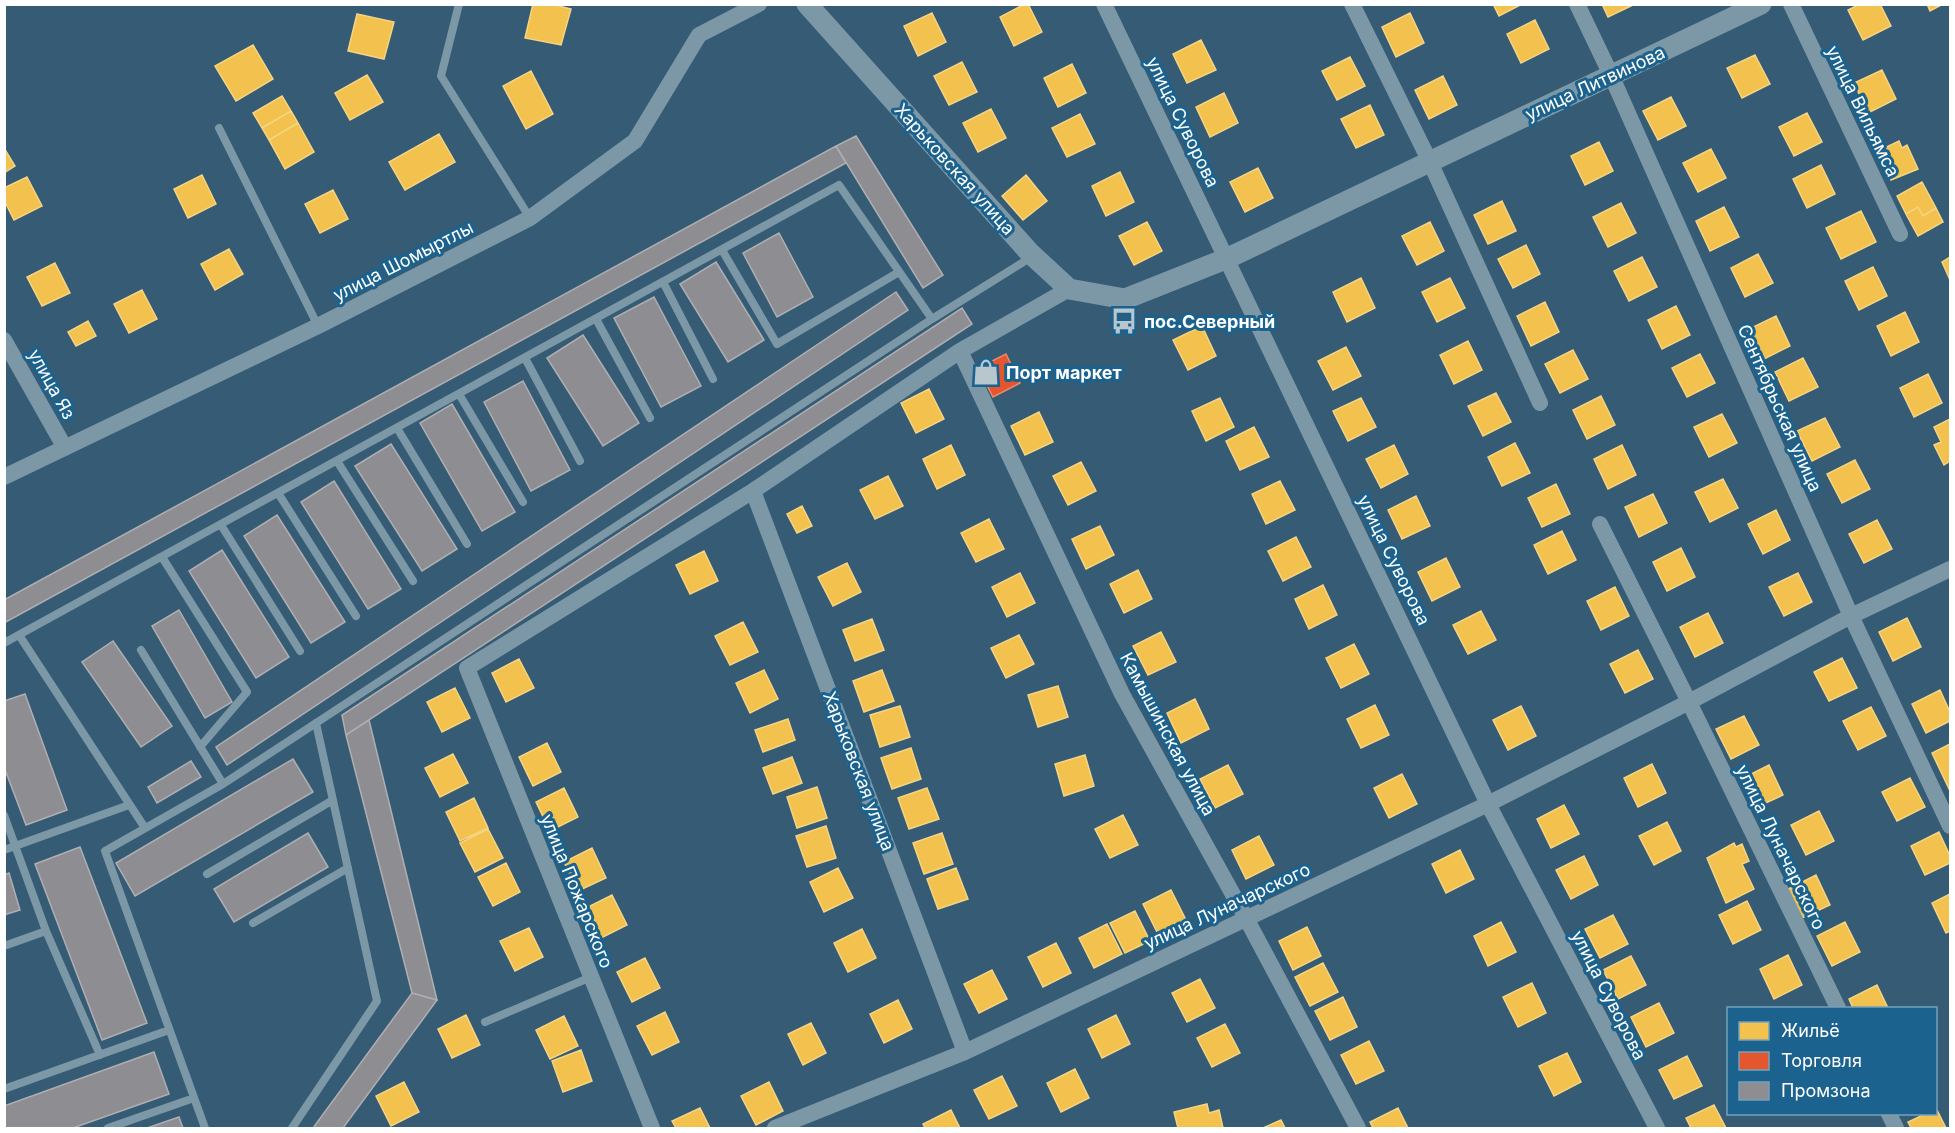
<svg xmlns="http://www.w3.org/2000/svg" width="1955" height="1133" viewBox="0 0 1955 1133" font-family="Inter,sans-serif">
<rect width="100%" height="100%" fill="#355c74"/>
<!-- homes -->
<path fill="#f2c14e" stroke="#f6d483" stroke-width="1.5" d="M533 4H551L571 9 561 45 525 38Z
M1025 4H1028L1042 32 1014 46 1000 17Z
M1493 4H1522L1499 16Z
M1602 4H1635L1608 17Z
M1860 4H1880L1891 26 1863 40 1848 10Z
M1927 4H1943L1930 11Z
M932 13 946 42 918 56 904 26Z
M1410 13 1424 43 1396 57 1382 27Z
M357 14 394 22 384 59 348 51Z
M1535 20 1549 49 1521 63 1507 34Z
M1201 40 1216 70 1187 83 1173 54Z
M253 45 273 79 236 101 215 66Z
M1755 55 1770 84 1742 98 1727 68Z
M1350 57 1365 86 1337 100 1322 71Z
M962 62 977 92 949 105 934 76Z
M1072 64 1086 93 1058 107 1044 78Z
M1882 70 1896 99 1868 113 1854 83Z
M531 71 553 114 526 129 503 86Z
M367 75 383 102 350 120 335 93Z
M1443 76 1457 105 1429 119 1415 90Z
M1224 93 1238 123 1210 137 1196 107Z
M282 96 291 111 262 128 253 113Z
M1671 97 1686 126 1658 140 1643 111Z
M1370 105 1384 135 1356 148 1341 119Z
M991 109 1006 138 978 152 963 123Z
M291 111 298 123 269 140 262 128Z
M1807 113 1822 142 1794 156 1779 127Z
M1080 114 1095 144 1067 157 1052 128Z
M298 123 314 152 285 169 269 140Z
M439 134 455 162 405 190 389 162Z
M1899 141 1902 148 1907 145 1918 169 1891 180 1878 151Z
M1599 142 1613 171 1585 185 1571 156Z
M4 148 15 166 4 173Z
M1711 149 1726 178 1698 192 1683 163Z
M1821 165 1835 194 1807 208 1793 179Z
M1258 168 1273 198 1245 212 1230 182Z
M1120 172 1134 202 1106 216 1092 186Z
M202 175 216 204 188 218 174 189Z
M1026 175 1047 201 1023 220 1002 196Z
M27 177 42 206 14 220 4 200V188Z
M1922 182 1936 208 1923 216 1918 207 1906 214 1897 196Z
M333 190 348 219 320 233 305 204Z
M1502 201 1516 231 1488 244 1474 215Z
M1621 203 1636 233 1608 247 1593 217Z
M1724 207 1739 237 1710 251 1696 221Z
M1918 207 1923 216 1936 208 1943 222 1918 236 1906 214Z
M1861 211 1876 242 1841 259 1826 228Z
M1147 222 1162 251 1134 265 1119 236Z
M1430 222 1444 251 1417 265 1402 236Z
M1526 245 1540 274 1513 288 1498 259Z
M229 249 243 274 215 290 201 264Z
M1758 254 1773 283 1745 297 1731 268Z
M1642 257 1657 287 1629 301 1614 271Z
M1950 257V280L1942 262Z
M55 263 70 293 42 306 27 277Z
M1873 267 1887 296 1859 310 1845 281Z
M1361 278 1375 308 1347 322 1333 292Z
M1450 278 1465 308 1437 322 1422 292Z
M142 290 157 319 129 333 114 304Z
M1545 302 1559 332 1531 346 1517 316Z
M1676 306 1690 335 1662 349 1648 320Z
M1905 312 1919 342 1891 356 1877 326Z
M1776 316 1790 346 1762 360 1747 330Z
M88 321 96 336 76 346 68 332Z
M1202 326 1216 356 1188 370 1173 340Z
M1468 341 1482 370 1454 384 1440 355Z
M1346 347 1361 376 1333 390 1318 361Z
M1573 350 1588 379 1560 393 1545 364Z
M1700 354 1715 383 1687 397 1672 368Z
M1803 358 1818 387 1789 401 1775 372Z
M1928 374 1942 403 1914 417 1900 388Z
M929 389 944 419 916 433 901 403Z
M1496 393 1511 422 1483 436 1468 406Z
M1601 396 1615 425 1587 439 1573 410Z
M1220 398 1234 427 1206 441 1192 411Z
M1361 398 1376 427 1348 441 1333 411Z
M1039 412 1053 442 1025 455 1011 426Z
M1722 414 1737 443 1709 457 1694 427Z
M1825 418 1840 447 1812 461 1797 431Z
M1950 419V461L1944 465 1934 445 1941 442 1934 427Z
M1254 427 1269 457 1240 470 1226 441Z
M1515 443 1530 473 1502 486 1488 457Z
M951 445 965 475 937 489 923 459Z
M1394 445 1408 474 1381 488 1366 459Z
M1622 445 1636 475 1608 489 1594 459Z
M1855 460 1870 489 1842 503 1827 474Z
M1081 462 1096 491 1068 505 1053 476Z
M888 476 903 506 875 519 860 490Z
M1723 479 1738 508 1710 522 1695 492Z
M1280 481 1295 510 1266 524 1252 494Z
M1556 484 1570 514 1542 527 1528 498Z
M1653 494 1667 523 1639 537 1625 507Z
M1416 496 1430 526 1402 539 1388 510Z
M802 506 812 526 797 533 787 514Z
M1776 510 1790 540 1763 554 1748 524Z
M989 519 1004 549 976 562 961 533Z
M1877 520 1892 549 1864 563 1849 534Z
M1100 526 1114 555 1086 569 1072 539Z
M1562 531 1576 560 1548 574 1534 545Z
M1296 537 1311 567 1283 581 1268 551Z
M1681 548 1695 577 1667 591 1653 562Z
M704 551 718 581 690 594 676 565Z
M1446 558 1460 587 1432 601 1418 572Z
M847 563 861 592 833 606 818 577Z
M1138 570 1152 599 1124 613 1110 584Z
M1020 573 1035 603 1007 617 992 587Z
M1798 573 1812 602 1784 616 1769 587Z
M1323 585 1337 615 1309 629 1295 599Z
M1615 587 1629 616 1601 630 1587 601Z
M1481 611 1496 640 1468 654 1453 625Z
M1708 613 1723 643 1695 657 1680 627Z
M1907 618 1921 647 1893 661 1879 632Z
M872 619 884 650 855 661 843 630Z
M743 622 758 652 730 665 715 636Z
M1161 632 1176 662 1148 675 1133 646Z
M1019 635 1034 664 1006 678 991 648Z
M1354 644 1369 674 1341 688 1326 658Z
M1638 650 1653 679 1625 693 1610 664Z
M1842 658 1857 688 1829 701 1814 672Z
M519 659 534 688 506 702 492 673Z
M764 670 778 699 750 713 736 683Z
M882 670 894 701 864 712 853 681Z
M1058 686 1068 717 1038 727 1028 695Z
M455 688 470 718 442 732 427 702Z
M1940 690 1950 712V721L1926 733 1912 704Z
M1195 699 1209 729 1181 743 1167 713Z
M1375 705 1389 735 1361 748 1347 719Z
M900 706 910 737 880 747 870 715Z
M1521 706 1536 736 1508 750 1493 720Z
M1871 707 1886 736 1858 750 1843 721Z
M1744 716 1759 745 1731 759 1716 729Z
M788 719 795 740 763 752 755 730Z
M547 743 561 772 533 786 519 757Z
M1950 744V791L1932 753Z
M911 748 921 779 892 789 881 758Z
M453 754 468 783 440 797 425 768Z
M1085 755 1094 786 1064 796 1055 764Z
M792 757 802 783 773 794 763 768Z
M1652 764 1666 793 1638 807 1624 778Z
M1228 765 1243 794 1215 808 1200 779Z
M1769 765 1783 795 1755 808 1741 779Z
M1402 774 1417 804 1389 818 1374 788Z
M1910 778 1925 807 1897 821 1882 792Z
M817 787 827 818 797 828 787 797Z
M564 788 578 817 550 831 536 802Z
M927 788 939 819 909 829 898 798Z
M474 798 488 828 460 841 446 812Z
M1564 805 1579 834 1551 848 1537 819Z
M1819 811 1834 841 1806 855 1791 825Z
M1123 815 1138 845 1110 858 1095 829Z
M1667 822 1681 851 1654 865 1639 836Z
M826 826 836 858 807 867 796 836Z
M488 829 503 858 475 872 460 843Z
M1939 832 1950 856V863L1925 875 1911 846Z
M942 833 953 864 924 874 913 843Z
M1259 836 1274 865 1246 879 1232 850Z
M1734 843 1736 847 1742 844 1749 861 1742 864 1754 889 1726 903 1707 858Z
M592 848 606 878 578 891 564 862Z
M1460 850 1474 879 1446 893 1432 864Z
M1584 856 1598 885 1571 899 1556 870Z
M506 863 520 892 493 906 478 877Z
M838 868 853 898 824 912 810 882Z
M956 868 968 899 938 909 927 879Z
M1816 875 1830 905 1802 918 1788 889Z
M1171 890 1186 920 1158 934 1143 904Z
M1950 894V931L1946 933 1932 903Z
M612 895 627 925 599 939 584 909Z
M1747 901 1761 930 1733 944 1719 915Z
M1135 911 1150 941 1125 953 1110 923Z
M1613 915 1628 944 1600 958 1585 929Z
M1501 922 1516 952 1488 966 1474 936Z
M1845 922 1860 952 1832 966 1817 936Z
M1107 924 1122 954 1094 968 1079 938Z
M1307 927 1321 956 1293 970 1279 941Z
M529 928 543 957 515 971 500 941Z
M862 929 876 958 848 972 834 943Z
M1056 943 1071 973 1043 987 1028 957Z
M1788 955 1802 985 1774 999 1760 969Z
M1631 956 1646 985 1618 999 1603 970Z
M645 958 660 988 632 1002 617 972Z
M1323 963 1338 992 1310 1006 1295 977Z
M992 970 1007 999 979 1013 964 984Z
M1200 979 1215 1008 1187 1022 1172 993Z
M1532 983 1546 1013 1518 1027 1503 997Z
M1877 985 1888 1008H1853L1849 999Z
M1343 997 1357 1027 1330 1040 1315 1011Z
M898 1000 912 1029 884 1043 870 1014Z
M1659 1003 1674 1033 1646 1047 1631 1017Z
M665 1012 679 1042 652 1055 637 1026Z
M466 1015 480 1045 452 1058 438 1029Z
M1116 1015 1130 1044 1102 1058 1088 1029Z
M564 1016 578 1046 550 1059 536 1030Z
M811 1023 826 1053 803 1065 788 1034Z
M1225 1024 1240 1053 1212 1067 1197 1038Z
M1369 1041 1384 1071 1356 1084 1341 1055Z
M581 1050 592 1081 563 1092 552 1061Z
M1567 1053 1581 1082 1554 1096 1539 1066Z
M1687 1056 1702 1086 1674 1099 1659 1070Z
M1075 1069 1089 1098 1061 1112 1047 1083Z
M1002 1076 1017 1106 989 1119 974 1090Z
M404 1082 419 1112 391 1126 376 1096Z
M769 1082 783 1111 756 1125 741 1096Z
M1207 1104 1209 1113 1219 1110 1223 1128H1178L1174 1112Z
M1714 1105 1726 1128H1691L1686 1118Z
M700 1108 710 1128H676L672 1121Z
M1398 1108 1408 1128H1373L1370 1122Z
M1936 1108 1946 1128H1911L1908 1122 1925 1114H1936Z
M951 1110 960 1128H925L923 1124Z
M1281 1120 1285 1128H1263Z"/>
<!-- shops -->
<path fill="#e4572e" stroke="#ec896d" stroke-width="1.5" d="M1006 354 1020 383 993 397 978 368Z"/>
<!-- industry -->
<path fill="#8d8d92" stroke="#afafb3" stroke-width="1.5" d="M856 136 943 275 923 288 836 146Z
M836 146 846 163 4 623V600Z
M779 233 813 297 777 317 743 253Z
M716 262 764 340 728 362 680 284Z
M896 292 908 310 227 765 216 747Z
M654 297 701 386 661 407 614 318Z
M962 308 972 324 346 735 342 715Z
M583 335 639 423 603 446 547 358Z
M523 381 570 470 531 491 484 402Z
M452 404 515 512 482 531 420 423Z
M391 444 457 549 422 571 355 466Z
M334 481 401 589 368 609 301 502Z
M277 515 345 622 311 643 244 536Z
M222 550 289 657 256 678 189 571Z
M179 610 232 702 205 718 152 626Z
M113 641 172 726 141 747 82 662Z
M25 694 67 810 26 825 4 767V701Z
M369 720 437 1000 412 993 346 735Z
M293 759 313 792 135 896 116 863Z
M191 761 201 777 157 803 148 787Z
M308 833 328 867 234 922 214 889Z
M80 847 147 1023 102 1040 35 864Z
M9 873 20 910 4 915V875Z
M412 993 437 1000 343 1128H313Z
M154 1052 169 1094 73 1128H4V1106Z
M179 1117 183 1128H147Z"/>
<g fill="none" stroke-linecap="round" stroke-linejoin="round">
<!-- service -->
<path stroke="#7c98a7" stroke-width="8" d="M459 4 441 76 530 218
M219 128 318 326
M722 250 777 344 899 272
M663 282 713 379
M596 319 650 418
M525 358 580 461
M459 394 523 502
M397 428 467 544
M337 461 413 581
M278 493 356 616
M221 525 300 651
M162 557 247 692 200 747
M19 635 145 828
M4 643 839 185 932 319
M141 650 223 784
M4 815 46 931 100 1055
M4 850 129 805
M207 874 333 800
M253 923 348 868
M4 946 46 931
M485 1022 591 977
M4 1089 169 1030
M108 1128 194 1098
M205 1128 105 851 223 784 932 319 1033 256
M292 1128 377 1001 316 723"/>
<!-- minor -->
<path stroke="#7c98a7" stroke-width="16" d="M1104 4 1488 804 1657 1128
M1352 4 1430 162 1540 403
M1577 4 1611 75 1851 616 1950 826
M1791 4 1900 234
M4 340 65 448
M960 351 1122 694 1246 918 1358 1128
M4 477 318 326 530 218 635 141 699 35 759 4
M753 491 965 1052
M1600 524 1689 702 1838 1008
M1889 1114 1896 1128
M652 1128 467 668 753 491 960 351 1069 289
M775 1128 965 1052 1488 804 1689 702 1851 616 1950 569"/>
<!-- tertiary -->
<path stroke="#7c98a7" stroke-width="21" d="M807 4 1030 253 1069 289 1125 299 1228 258 1761 4"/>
</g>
<!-- icons -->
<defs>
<g id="bus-bare" transform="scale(2.07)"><path d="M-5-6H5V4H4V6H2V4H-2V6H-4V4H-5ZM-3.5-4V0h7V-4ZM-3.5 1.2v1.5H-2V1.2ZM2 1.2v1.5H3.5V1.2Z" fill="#b8c6ce" stroke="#1b628e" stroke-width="2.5" paint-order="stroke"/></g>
<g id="shop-bare" transform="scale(2.07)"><path d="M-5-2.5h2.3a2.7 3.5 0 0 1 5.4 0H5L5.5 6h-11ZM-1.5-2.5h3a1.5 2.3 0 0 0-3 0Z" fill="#b8c6ce" stroke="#1b628e" stroke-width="2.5" paint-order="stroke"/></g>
</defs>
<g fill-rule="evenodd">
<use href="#bus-bare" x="1124" y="321"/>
<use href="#shop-bare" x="986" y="372"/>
</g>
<g text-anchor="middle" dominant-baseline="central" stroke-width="6" stroke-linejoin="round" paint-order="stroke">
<!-- street labels -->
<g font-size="18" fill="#fff" stroke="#1b628e">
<text transform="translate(1595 83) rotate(-25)">улица Литвинова</text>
<text transform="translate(1863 111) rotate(64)">улица Вильямса</text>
<text transform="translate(1183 122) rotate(64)">улица Суворова</text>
<text transform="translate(955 169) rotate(48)">Харьковская улица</text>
<text transform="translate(403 261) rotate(-27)">улица Шомыртлы</text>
<text transform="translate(52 384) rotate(61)">улица Яз</text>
<text transform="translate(1780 408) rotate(66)">Сентябрьская улица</text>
<text transform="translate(1394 560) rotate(64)">улица Суворова</text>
<text transform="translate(1168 734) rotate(62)">Камышинская улица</text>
<text transform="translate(859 771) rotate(69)">Харьковская улица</text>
<text transform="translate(1781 847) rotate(64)">улица Луначарского</text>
<text transform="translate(577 891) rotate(68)">улица Пожарского</text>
<text transform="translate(1227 906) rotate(-25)">улица Луначарского</text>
<text transform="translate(1609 995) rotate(63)">улица Суворова</text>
</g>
<!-- poi labels -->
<g font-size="18" font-weight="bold" fill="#fff" stroke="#1b628e" text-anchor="start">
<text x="1144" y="321">пос.Северный</text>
<text x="1006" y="372">Порт маркет</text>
</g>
</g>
<!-- border -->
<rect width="1955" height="1133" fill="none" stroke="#ffffff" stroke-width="12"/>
<!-- legend -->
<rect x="1727" y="1007" width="210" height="108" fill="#1b628e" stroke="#76a1bb" stroke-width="1.5"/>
<rect x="1739" y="1022" width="30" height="18" fill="#f2c14e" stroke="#76a1bb" stroke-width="1.5"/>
<text x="1781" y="1037" font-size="18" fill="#ffffff">Жильё</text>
<rect x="1739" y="1052" width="30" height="18" fill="#e4572e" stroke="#76a1bb" stroke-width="1.5"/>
<text x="1781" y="1067" font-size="18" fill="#ffffff">Торговля</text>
<rect x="1739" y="1082" width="30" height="18" fill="#8d8d92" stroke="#76a1bb" stroke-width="1.5"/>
<text x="1781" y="1097" font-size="18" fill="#ffffff">Промзона</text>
</svg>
